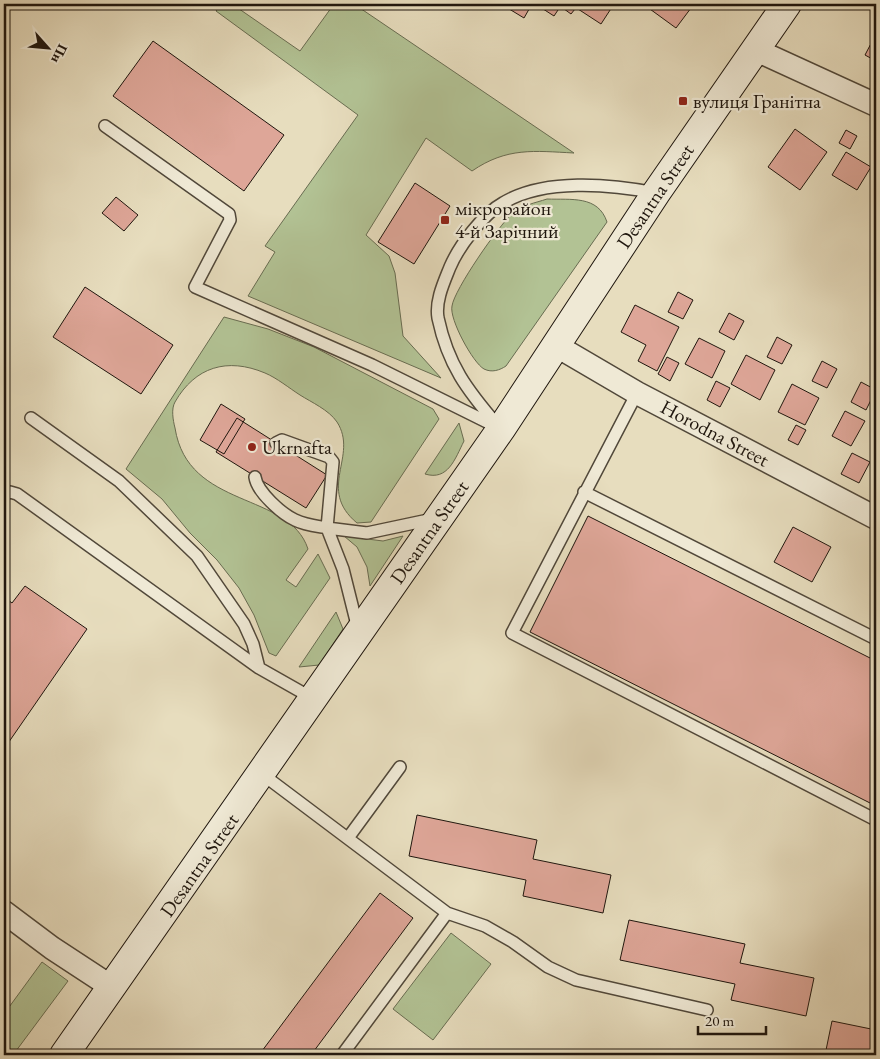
<svg xmlns="http://www.w3.org/2000/svg" width="880" height="1059" viewBox="0 0 880 1059" font-family="'EB Garamond',serif">
<rect width="100%" height="100%" fill="#e7ddbe"/>
<filter id="stains"><feTurbulence type="fractalNoise" baseFrequency=".004" numOctaves="4"/><feColorMatrix values="0 0 0 0 .2 0 0 0 0 .09 0 0 0 0 .02 0 0 0 .5 -.17"/></filter>
<radialGradient id="worn" r=".72"><stop offset=".6" stop-color="#630" stop-opacity="0"/><stop offset="1" stop-color="#630" stop-opacity=".3"/></radialGradient>
<!-- green -->
<path fill="#b2c294" stroke="#686c51" d="M221 4H232L300 51 334 4H354L574 153C534 151 507 147 472 171L426 138 366 235 389 256 395 273 403 336 441 378 248 296 275 252 265 246 358 115 216 11Z
M547 199C571 200 598 195 607 222L506 366C500 370 492 373 484 369 473 363 449 319 452 306 454 290 499 225 512 214 522 205 535 203 547 199Z
M224 317 268 329 314 347 433 409 439 419 371 522 357 523C316 489 359 456 337 422 329 410 311 402 300 395 289 388 277 378 265 373 227 357 195 367 175 402 171 409 173 420 175 428 188 510 289 491 308 549L286 580 296 587 318 554 330 578 276 656 269 653 254 615 239 588 217 560 190 533 162 499 126 469Z
M459 423 464 441C455 459 448 481 425 474Z
M344 536 383 541 403 536 370 586 367 567 357 547Z
M336 612 343 629 319 665 299 667Z
M451 933 491 964 433 1040 393 1009Z
M42 962 68 981 13 1055H4V1014Z"/>
<!-- building -->
<path fill="#dea698" stroke="#1f160e" d="M501 4H532L524 18Z
M542 4H562L554 16 540 7Z
M562 4H579L571 14 560 6Z
M582 4H614L601 24 578 9Z
M643 4H694L676 28Z
M876 34V61L865 55Z
M153 41 284 135 244 191 113 96Z
M795 129 827 152 800 190 768 167Z
M846 130 857 136 850 149 839 143Z
M846 152 871 167 857 190 832 175Z
M415 183 450 206 414 264 378 242Z
M116 197 138 215 124 231 102 213Z
M85 287 173 345 141 394 53 337Z
M678 292 693 300 683 319 668 312Z
M635 305 679 327 657 371 638 361 646 345 621 332Z
M729 313 744 321 734 340 719 332Z
M777 337 792 345 782 364 767 357Z
M699 338 725 351 712 378 685 364Z
M746 355 775 370 760 400 731 384Z
M667 357 679 363 670 381 658 374Z
M822 361 837 369 827 388 812 381Z
M716 381 730 388 720 407 707 400Z
M861 382 876 390 866 410 851 402Z
M792 384 819 398 805 425 778 412Z
M221 404 245 419 224 454 200 440Z
M845 411 865 421 851 446 832 436Z
M237 418 327 475 306 508 216 452Z
M796 425 806 430 798 445 788 440Z
M852 453 870 462 859 483 841 474Z
M588 516 876 661V806L530 632Z
M793 527 831 547 812 582 774 562Z
M25 586 87 629 4 749V597L12 603Z
M417 815 537 840 533 859 611 875 603 913 523 896 526 880 409 856Z
M380 893 413 918 311 1055H259Z
M629 920 745 944 740 963 814 978 806 1016 731 1000 735 984 620 960Z
M832 1021 876 1030V1055H825Z"/>
<g fill="none" stroke-linecap="round" stroke-linejoin="round">
<!-- lane casing -->
<g stroke="#51483a" stroke-width="14">
<path id="lane" d="M105 126 229 214 230 220 195 287 372 365 501 429
M637 393 512 633 876 820
M31 418 119 481 197 556 244 624 253 644 259 668
M498 426C467 390 448 365 438 318 435 301 444 282 450 267 459 246 483 214 503 203 544 178 610 184 656 193
M255 477C257 492 282 514 295 520 305 525 316 526 327 528L333 462 329 457 282 440 276 443
M584 492 876 639
M4 495 10 492 17 494 259 668 312 698
M358 629 343 569 327 528 367 533 433 519
M262 774 447 913 485 926 513 942 548 967 576 980 707 1010
M348 838 400 767
M342 1055 447 913"/>
</g>
<!-- street casing -->
<g stroke="#51483a" stroke-width="25">
<path id="street" d="M756 50 876 105
M555 345 637 393 876 518
M4 912 52 948 113 988"/>
</g>
<!-- secondary casing -->
<g stroke="#1f160e" stroke-width="30">
<path id="secondary" d="M64 1055 501 429 656 193 787 4"/>
</g>
<!-- lane -->
<use href="#lane" stroke="#efe9d5" stroke-width="11"/>
<!-- street -->
<use href="#street" stroke="#efe9d5" stroke-width="22"/>
<!-- secondary -->
<use href="#secondary" stroke="#efe9d5" stroke-width="28"/>
</g>
<!-- markers -->
<g fill="#8f2418" stroke="#efe9d5" stroke-width="2">
<rect x="678" y="96" width="10" height="10" rx="2.5"/>
<rect x="440" y="215" width="10" height="10" rx="2.5"/>
<circle cx="252" cy="447" r="5"/>
</g>
<g text-anchor="middle" dominant-baseline="central" stroke-width="4.5" stroke-linejoin="round" paint-order="stroke">
<!-- poi labels -->
<g font-size="20" fill="#1f160e" stroke="#efe9d5" text-anchor="start">
<text x="693" y="101">вулиця Гранітна</text>
<text x="455" y="208">мікрорайон<tspan x="455" dy="23">4-й Зарічний</tspan></text>
<text x="262" y="447">Ukrnafta</text>
</g>
<!-- street labels -->
<g font-size="20" fill="#1f160e" stroke="#efe9d5">
<text transform="translate(655 196) rotate(-56)">Desantna Street</text>
<text transform="translate(715 433) rotate(28)">Horodna Street</text>
<text transform="translate(429 532) rotate(-55)">Desantna Street</text>
<text transform="translate(199 865) rotate(-55)">Desantna Street</text>
</g>
</g>
<!-- margin -->
<rect width="880" height="1059" fill="none" stroke="#e7ddbe" stroke-width="20"/>
<rect x="5" y="5" width="870" height="1049" fill="none" stroke="#1f160e" stroke-width="2.5"/>
<rect x="10" y="10" width="860" height="1039" fill="none" stroke="#1f160e"/>
<!-- north arrow -->
<g transform="translate(48 48) rotate(117)" stroke="#efe9d5" stroke-width="4" paint-order="stroke">
<path d="M0-4L9 19L0 12L-9 19Z" fill="#1f160e"/>
<text y="-8" font-size="14" font-weight="bold" text-anchor="middle" fill="#1f160e">Пн</text>
</g>
<!-- scale -->
<path d="M698 1026v8h68v-8" fill="none" stroke="#1f160e" stroke-width="2.5"/>
<text x="705" y="1026" font-size="15" fill="#1f160e" stroke="#efe9d5" stroke-width="4" paint-order="stroke">20 m</text>
<rect width="100%" height="100%" filter="url(#stains)"/>
<rect width="100%" height="100%" fill="url(#worn)"/>
</svg>
